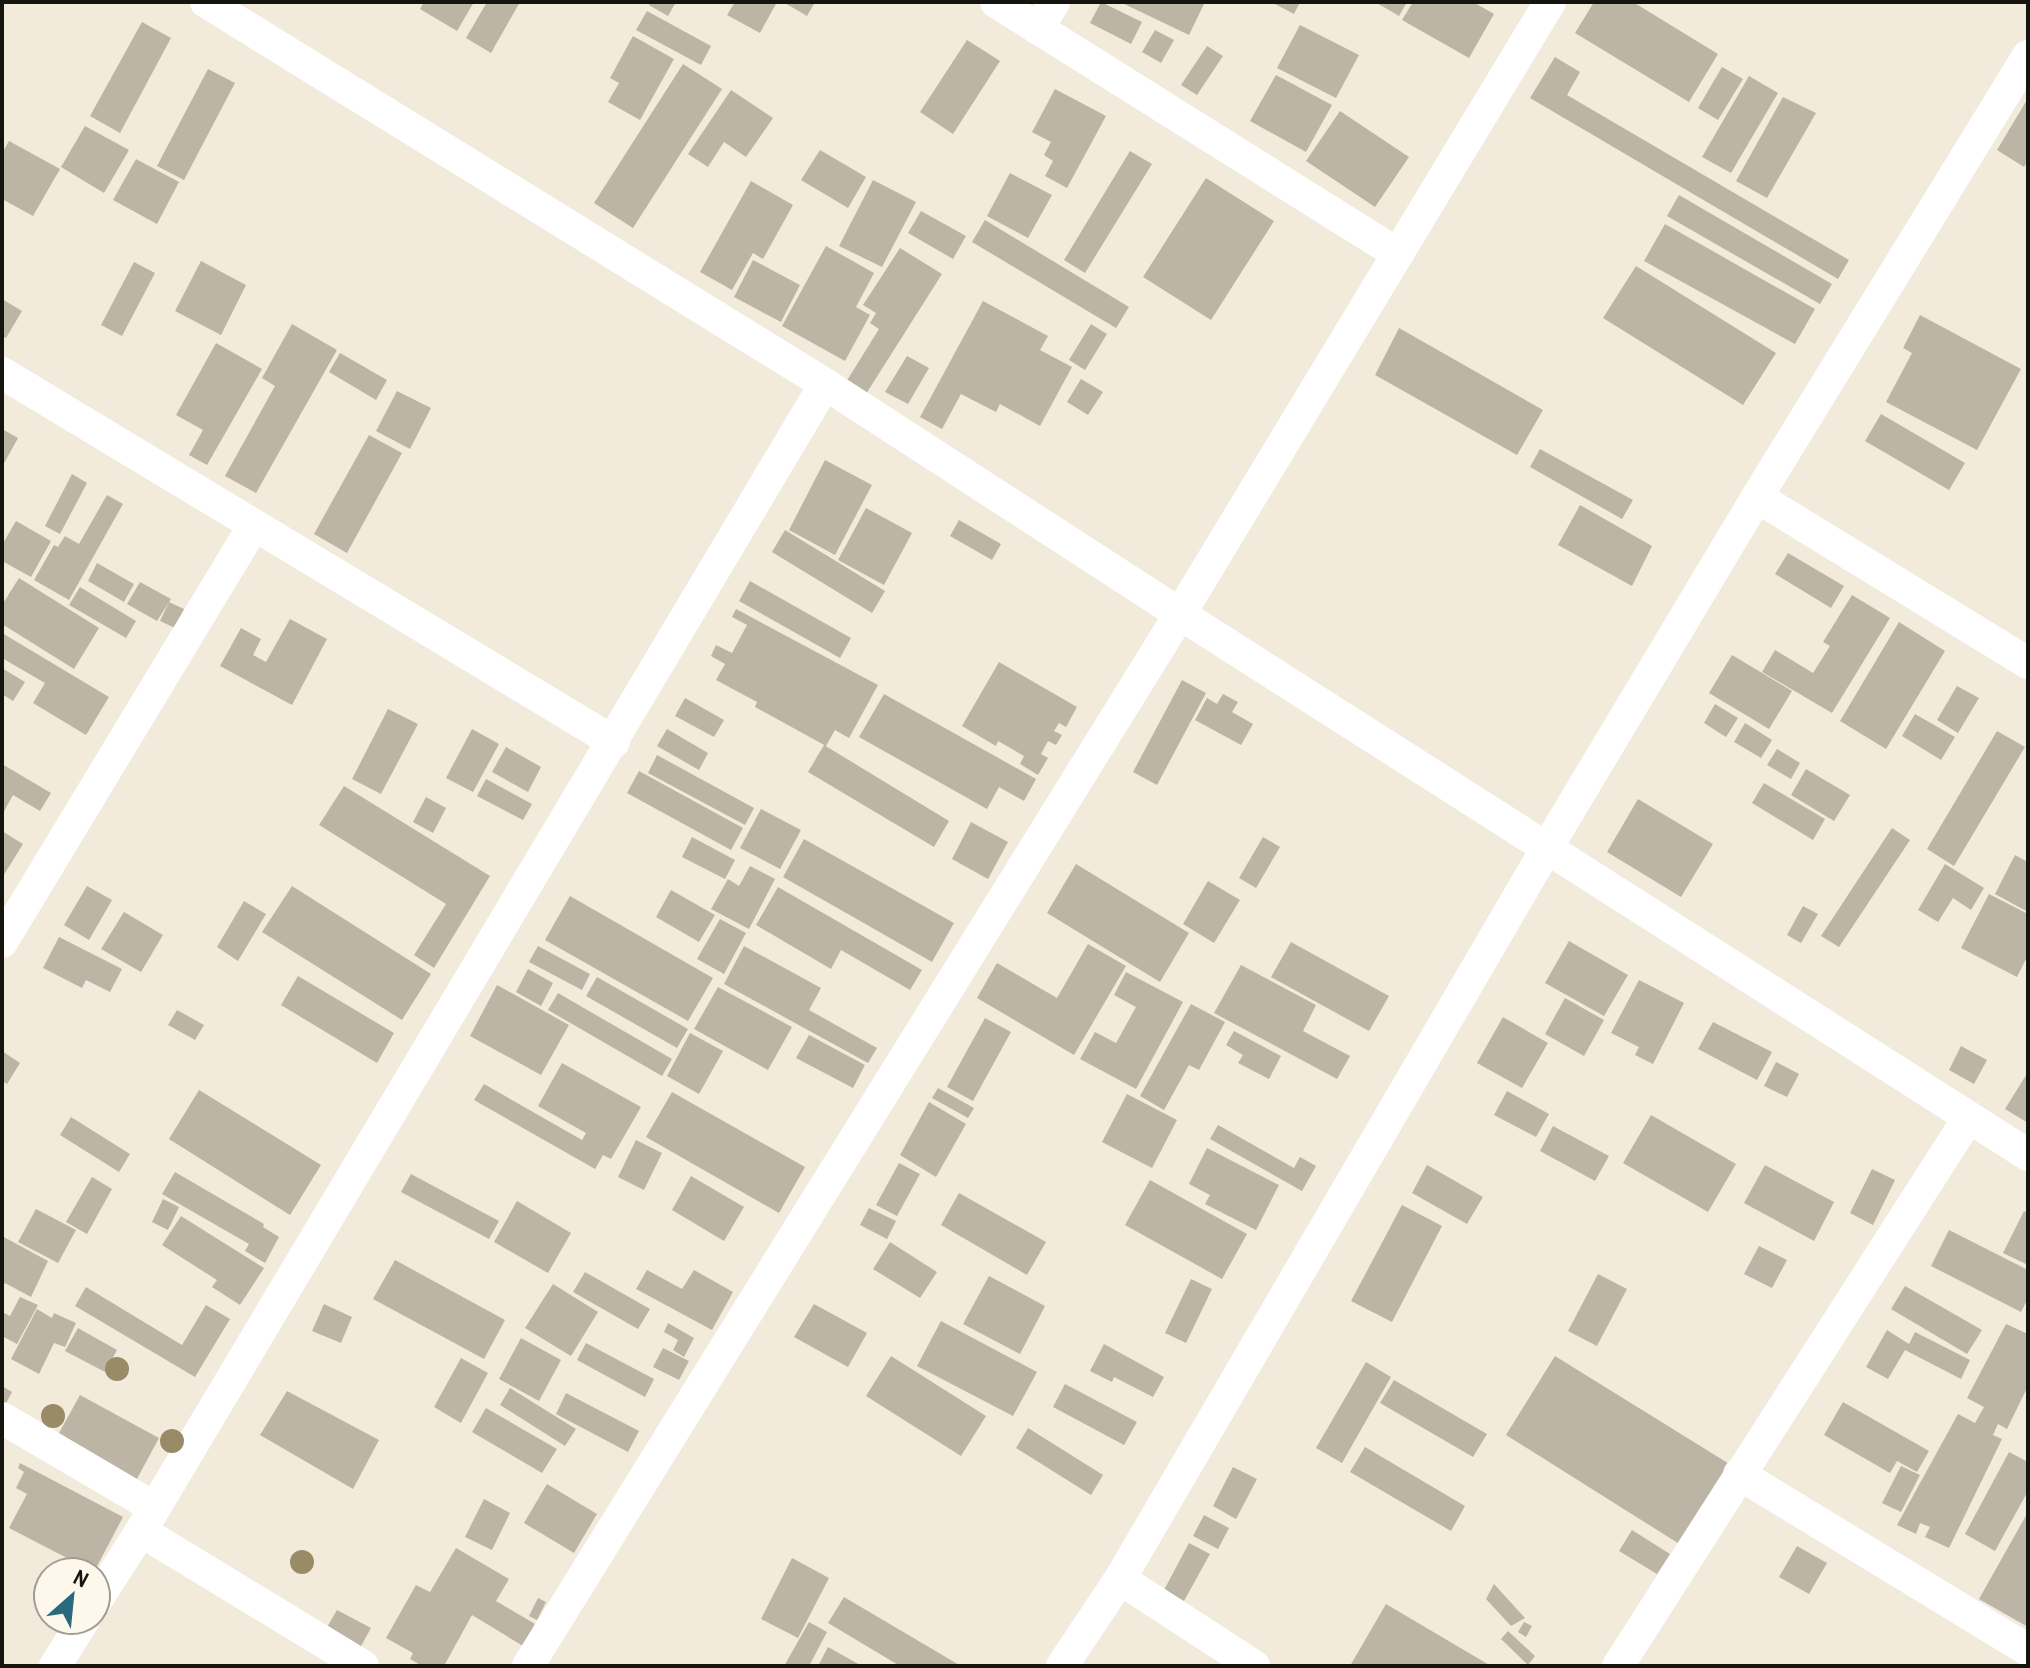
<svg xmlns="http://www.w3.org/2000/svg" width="2030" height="1668" viewBox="0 0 2030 1668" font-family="'Archivo Narrow',sans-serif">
<rect width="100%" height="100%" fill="#f2ebdc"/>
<!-- building -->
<path fill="#bcb5a6" d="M424 2H474L457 31 420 9Z
M487 2H520L491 53 466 38Z
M651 2H676L668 16 649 5Z
M735 2H777L760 33 727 15Z
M783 2H815L807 16Z
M1101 2 1142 22 1131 44 1090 23Z
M1120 2H1205L1189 35Z
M1271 2H1300L1294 14Z
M1375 2H1407L1399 16Z
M1413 2H1473L1494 14 1469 58 1402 20Z
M1594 2H1633L1718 54 1689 102 1575 33Z
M647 11 711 46 701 65 636 30Z
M142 22 171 38 120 133 90 116Z
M1300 25 1359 55 1336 98 1277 68Z
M1155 30 1174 40 1161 63 1142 52Z
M633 36 674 59 640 120 608 102 619 83 610 78Z
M967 40 1000 61 953 134 920 112Z
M1207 46 1223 56 1197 95 1181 85Z
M1555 57 1580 72 1567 95 1849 260 1838 279 1530 98Z
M683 64 722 89 633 228 594 203Z
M1722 67 1743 79 1718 120 1698 108Z
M208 69 235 83 184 180 157 166Z
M1276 75 1332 105 1306 152 1250 121Z
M1749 76 1778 93 1731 173 1702 157Z
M1055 89 1106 116 1067 188 1045 176 1053 161 1044 155 1051 142 1032 132Z
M731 90 773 118 746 157 724 142 708 167 688 154Z
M1783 97 1816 113 1767 198 1736 181Z
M2028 98V161L2024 167 1997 150Z
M1340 111 1409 157 1375 207 1306 161Z
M85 126 129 150 104 193 61 167Z
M9 141 60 169 33 216 2 199V153Z
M820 150 866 177 848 208 801 180Z
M1130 151 1152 164 1085 273 1064 260Z
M136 159 179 182 157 224 113 200Z
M1010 173 1052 195 1028 238 987 216Z
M1206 178 1274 221 1211 320 1143 277Z
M873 180 916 202 882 267 839 246Z
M751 181 793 205 763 259 753 253 732 290 700 272Z
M1679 195 1832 284 1820 304 1667 216Z
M921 211 966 236 953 259 908 233Z
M985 220 1129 307 1116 328 972 242Z
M1665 224 1815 309 1795 344 1644 261Z
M826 246 874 273 856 307 870 315 845 361 782 326Z
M900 248 942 274 866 394 846 382 879 329 870 323 876 313 863 305Z
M753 260 800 285 781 322 734 297Z
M201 261 246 285 221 335 175 311Z
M134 262 155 273 122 336 101 325Z
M1636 266 1776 353 1743 405 1603 318Z
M2 299 22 311 6 338 2 336Z
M983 301 1048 336 1040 350 1072 367 1040 426 1000 404 996 412 961 394 942 429 920 417Z
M1920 315 2021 369 1977 450 1886 402 1912 353 1903 348Z
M292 324 337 350 256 493 225 476 275 386 262 378Z
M1091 324 1107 334 1085 370 1069 360Z
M1399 328 1543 410 1517 455 1375 375Z
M216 343 262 369 207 465 189 455 203 430 176 415Z
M340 353 387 380 376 400 329 372Z
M907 356 929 368 908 404 885 392Z
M1081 379 1103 392 1088 415 1067 402Z
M397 391 431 408 410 449 376 431Z
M1881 414 1965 463 1949 490 1865 441Z
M2 429 18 438 2 467Z
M369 435 402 453 347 553 314 534Z
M1540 449 1633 500 1622 519 1530 467Z
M825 460 872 485 835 555 789 530Z
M72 474 87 483 60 534 45 526Z
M107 495 123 504 69 600 34 580 54 545 58 547 65 536 79 544Z
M1580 505 1652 546 1632 586 1558 545Z
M866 508 912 533 884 585 838 560Z
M959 520 1001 544 992 560 950 536Z
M16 521 51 541 31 577 2 561V545Z
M785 530 885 591 872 613 772 552Z
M1788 553 1844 586 1831 608 1775 574Z
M97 563 134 584 124 602 88 581Z
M19 578 99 628 74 669 2 624V605Z
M750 581 851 638 840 658 739 601Z
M140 582 171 599 157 621 127 604Z
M80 587 136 621 126 638 69 605Z
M1852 595 1890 618 1832 713 1762 672 1775 650 1813 673 1830 646 1823 642Z
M169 602 184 609 175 628 160 621Z
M736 609 878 685 849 738 835 730 826 746 755 707 757 702 716 680 725 664 711 656 716 645 732 653 747 625 732 617Z
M290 619 327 639 292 705 220 666 241 628 261 639 253 655 266 662Z
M1899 622 1945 651 1886 749 1840 721Z
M2 633 109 697 86 735 33 703 45 683 2 658Z
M1732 655 1792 691 1769 729 1709 693Z
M999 662 1077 707 1066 727 1059 723 1054 731 1062 735 1056 745 1048 741 1041 754 1048 758 1038 775 1020 764 1024 756 998 741 996 746 962 726Z
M2 668 25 682 13 701 2 694Z
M1182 680 1206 693 1157 785 1133 772Z
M1957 686 1979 698 1958 733 1937 720Z
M884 694 1036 779 1024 801 999 787 987 809 859 737Z
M1223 694 1238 702 1232 712 1253 724 1241 745 1195 720 1207 698 1217 704Z
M685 698 724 720 714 737 675 716Z
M1715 704 1738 718 1726 737 1704 723Z
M388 709 418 724 381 794 352 779Z
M1915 714 1955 737 1941 760 1902 736Z
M1745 723 1772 740 1761 758 1734 742Z
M472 729 499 744 473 792 446 778Z
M667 729 708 753 699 770 657 746Z
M1997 731 2025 747 1954 866 1927 849Z
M824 745 949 821 934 847 808 772Z
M506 747 541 767 528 792 492 772Z
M1777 749 1800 763 1791 779 1767 765Z
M657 755 754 808 745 825 648 773Z
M2 764 51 793 40 811 13 795 2 815Z
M1806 769 1850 795 1834 821 1791 795Z
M639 771 743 828 731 850 627 793Z
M486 779 532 804 523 820 477 796Z
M1764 783 1825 819 1813 840 1752 803Z
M344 786 490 876 434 968 414 955 446 904 319 825Z
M426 797 446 808 433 833 413 822Z
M1638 799 1713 844 1681 897 1607 852Z
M761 809 801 830 780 869 740 848Z
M971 822 1008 842 988 879 952 859Z
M1892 828 1910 840 1839 947 1821 936Z
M2 831 23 844 2 878Z
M692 837 735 860 725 879 682 857Z
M1263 837 1280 847 1256 888 1239 878Z
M804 839 954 923 932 962 783 877Z
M2015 855 2028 862V912L1995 894Z
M1076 864 1189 933 1160 982 1047 913Z
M1945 864 1984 888 1971 910 1953 898 1938 922 1918 910Z
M750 866 775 879 749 929 711 909 728 879 739 886Z
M1208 881 1240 900 1214 943 1183 924Z
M87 886 112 900 89 940 64 925Z
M292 886 431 974 402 1020 262 932Z
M778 887 922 970 910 990 841 950 831 969 756 925Z
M671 890 715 915 699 942 656 917Z
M1989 894 2028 914V955L2017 977 1961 948Z
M570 896 713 978 688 1021 545 940Z
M244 901 266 914 238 961 217 947Z
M1803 906 1818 914 1801 943 1787 935Z
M124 912 163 935 141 972 101 949Z
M720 919 746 933 724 974 697 959Z
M59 937 122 969 110 992 86 980 82 988 43 968Z
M1569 941 1628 975 1604 1016 1545 983Z
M1291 942 1389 996 1369 1031 1271 977Z
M1088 944 1126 966 1074 1055 977 998 997 963 1057 998Z
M538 946 590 974 582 990 529 962Z
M744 946 821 988 809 1010 877 1048 868 1063 724 984Z
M1241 965 1316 1005 1303 1031 1350 1056 1337 1079 1214 1013Z
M528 969 553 983 541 1006 516 992Z
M1126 972 1183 1002 1136 1089 1080 1059 1095 1032 1116 1043 1136 1007 1114 995Z
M298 976 394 1033 377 1063 281 1005Z
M597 977 688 1029 677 1048 586 996Z
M1639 980 1684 1003 1653 1064 1635 1055 1639 1047 1611 1033Z
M497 985 569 1025 541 1075 470 1036Z
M718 987 792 1027 768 1070 694 1029Z
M558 993 672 1059 662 1076 548 1010Z
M1565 998 1604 1020 1584 1056 1545 1034Z
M1191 1004 1225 1022 1199 1070 1189 1065 1164 1110 1140 1096Z
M177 1010 204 1025 195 1040 168 1025Z
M1503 1017 1548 1043 1522 1088 1477 1063Z
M985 1018 1011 1032 973 1101 947 1087Z
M1713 1022 1772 1052 1757 1080 1698 1049Z
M1234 1031 1281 1056 1269 1079 1238 1063 1243 1055 1226 1045Z
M690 1033 723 1051 699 1094 667 1076Z
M809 1035 865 1065 853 1088 796 1058Z
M1961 1046 1987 1060 1974 1084 1949 1070Z
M2 1051 20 1063 7 1084 2 1081Z
M1776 1062 1799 1074 1787 1097 1764 1086Z
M562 1063 641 1107 611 1159 603 1155 595 1169 474 1100 484 1084 582 1140 586 1133 538 1106Z
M2028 1072V1123L2005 1109Z
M938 1088 974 1108 968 1118 932 1098Z
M199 1090 321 1165 290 1215 169 1139Z
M1507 1091 1549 1114 1536 1137 1494 1115Z
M672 1092 805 1167 779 1213 646 1137Z
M1127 1094 1177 1120 1152 1168 1102 1142Z
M929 1102 966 1124 936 1177 900 1155Z
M1651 1115 1736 1164 1708 1212 1623 1163Z
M71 1117 130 1154 119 1172 60 1135Z
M1218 1125 1294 1168 1300 1157 1316 1166 1302 1191 1210 1139Z
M1553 1126 1609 1156 1595 1181 1540 1151Z
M636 1140 662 1153 644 1190 618 1177Z
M1207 1148 1279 1185 1256 1230 1205 1204 1210 1195 1189 1184Z
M899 1163 920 1174 897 1216 876 1205Z
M1427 1165 1483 1197 1467 1224 1412 1193Z
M1765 1165 1834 1202 1814 1241 1744 1203Z
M1872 1169 1895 1180 1873 1225 1850 1213Z
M175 1172 264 1224 263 1227 279 1237 265 1263 245 1251 249 1244 162 1194Z
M411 1174 499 1221 489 1239 401 1192Z
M691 1176 744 1207 724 1241 672 1210Z
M92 1177 112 1189 87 1234 66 1222Z
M1150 1180 1247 1234 1222 1279 1125 1225Z
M959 1193 1046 1242 1027 1275 941 1225Z
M163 1199 179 1207 168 1230 152 1222Z
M517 1201 571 1233 548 1273 494 1242Z
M1402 1205 1442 1226 1392 1322 1351 1301Z
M869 1208 896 1221 887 1239 860 1225Z
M36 1209 76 1230 58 1263 18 1242Z
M2024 1211 2028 1213V1265L2003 1253Z
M181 1216 264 1268 240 1305 212 1287 217 1280 162 1245Z
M1949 1230 2028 1270V1298L2021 1312 1931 1266Z
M2 1236 48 1261 31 1297 5 1283 2 1288Z
M890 1242 937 1272 920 1298 873 1269Z
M1759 1246 1787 1260 1772 1288 1744 1274Z
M395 1260 505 1320 484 1359 373 1299Z
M647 1270 682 1289 694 1270 733 1292 712 1330 636 1289Z
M585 1272 650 1309 638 1329 573 1292Z
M1598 1274 1627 1289 1597 1346 1568 1331Z
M989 1276 1045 1306 1020 1354 963 1324Z
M1191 1279 1212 1289 1186 1343 1165 1333Z
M553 1284 598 1312 571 1356 525 1328Z
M1905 1286 1982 1330 1967 1354 1891 1309Z
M86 1287 182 1345 206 1305 230 1319 195 1377 75 1306Z
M20 1297 38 1305 17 1344 2 1336V1312L10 1316Z
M324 1304 352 1317 341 1343 312 1331Z
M814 1304 867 1333 848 1367 794 1337Z
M37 1309 52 1318 54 1313 76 1323 65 1347 54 1343 39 1374 11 1359Z
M941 1321 1037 1372 1013 1416 917 1366Z
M668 1323 694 1338 684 1357 673 1350 678 1340 664 1332Z
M2006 1324 2028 1334V1386L2007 1429 1998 1424 1993 1435 2002 1439 1949 1548 1925 1537 1930 1527 1920 1523 1916 1534 1897 1525 1958 1414 1975 1423 1984 1407 1967 1398Z
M78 1328 117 1350 105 1372 65 1351Z
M1887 1330 1909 1344 1915 1332 1970 1360 1961 1379 1905 1350 1888 1379 1866 1367Z
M521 1338 561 1360 539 1401 499 1379Z
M586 1343 654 1379 645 1397 577 1360Z
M1104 1344 1164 1377 1153 1397 1114 1377 1112 1382 1090 1371Z
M663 1348 689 1361 679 1380 653 1367Z
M891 1356 986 1416 961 1456 866 1396Z
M1555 1356 1731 1465 1681 1545 1506 1435Z
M461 1358 488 1373 461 1423 434 1407Z
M1366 1362 1391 1377 1342 1463 1316 1448Z
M1394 1380 1487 1434 1473 1457 1380 1403Z
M1065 1384 1137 1422 1124 1445 1053 1407Z
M2 1386 12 1392 2 1411Z
M510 1388 576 1429 565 1446 500 1405Z
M287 1391 379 1440 353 1489 260 1435Z
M566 1393 639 1431 628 1452 556 1414Z
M80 1395 159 1438 132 1488 53 1444Z
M1843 1402 1929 1451 1917 1472 1897 1461 1890 1473 1824 1435Z
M486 1408 557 1449 542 1473 472 1432Z
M1028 1428 1103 1475 1091 1495 1016 1448Z
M1365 1447 1465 1506 1451 1531 1350 1472Z
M2009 1452 2028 1462V1491L1995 1551 1965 1534Z
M20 1463 123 1517 94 1572 9 1528 27 1494 16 1488 24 1472 18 1468Z
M1901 1466 1920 1475 1901 1512 1882 1503Z
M1233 1467 1257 1479 1236 1519 1213 1506Z
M547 1484 597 1514 574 1553 524 1523Z
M484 1499 510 1513 492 1550 465 1537Z
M2028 1512V1627L1979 1599Z
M1204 1515 1229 1528 1218 1549 1193 1536Z
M1632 1530 1670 1554 1657 1574 1619 1551Z
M1189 1543 1210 1554 1184 1601 1164 1590Z
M1797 1546 1827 1563 1809 1594 1779 1577Z
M456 1548 509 1579 496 1601 535 1624 523 1646 472 1615 444 1666H422L410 1659 413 1653 386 1638 416 1585 430 1592Z
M792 1558 829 1578 798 1638 761 1619Z
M1494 1584 1525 1618 1511 1626 1486 1599Z
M844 1597 961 1666H900L828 1623Z
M538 1598 546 1602 537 1620 529 1616Z
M1386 1604 1491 1666H1350Z
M337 1610 371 1628 360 1648 326 1629Z
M809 1622 827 1632 809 1666H784Z
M1524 1622 1532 1626 1526 1637 1518 1632Z
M1508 1631 1535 1656 1528 1665 1501 1639Z
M828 1647 862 1666H818Z"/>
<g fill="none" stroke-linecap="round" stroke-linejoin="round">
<!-- minor -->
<path stroke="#fff" stroke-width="32" d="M206 2 825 384 1180 614 2028 1155
M996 2 1398 254
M1038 29 1054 2
M2 373 614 742
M1757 497 2028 663
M2 942 254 525
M2 1418 155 1508
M1739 1474 2028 1650
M141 1531 363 1666
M1120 1579 1254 1666
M96 1601 141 1531 825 384
M55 1666 84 1620
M528 1666 1180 614 1550 2
M1062 1666 1120 1579 1548 846 1757 497 2028 56
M1618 1666 1969 1117"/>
</g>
<!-- trees -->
<g fill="#998b66">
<circle cx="117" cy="1369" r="12"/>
<circle cx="53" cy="1416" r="12"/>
<circle cx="172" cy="1441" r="12"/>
<circle cx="302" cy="1562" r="12"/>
</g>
<!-- border -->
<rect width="2030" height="1668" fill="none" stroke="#16140f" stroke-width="8"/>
<!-- north arrow -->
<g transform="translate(72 1596) rotate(27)"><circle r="38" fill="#fef8ec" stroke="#a19d94" stroke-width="2"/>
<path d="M0-6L14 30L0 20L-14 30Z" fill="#2a6a7f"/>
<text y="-12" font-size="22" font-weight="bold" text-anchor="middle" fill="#16140f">N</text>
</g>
</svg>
